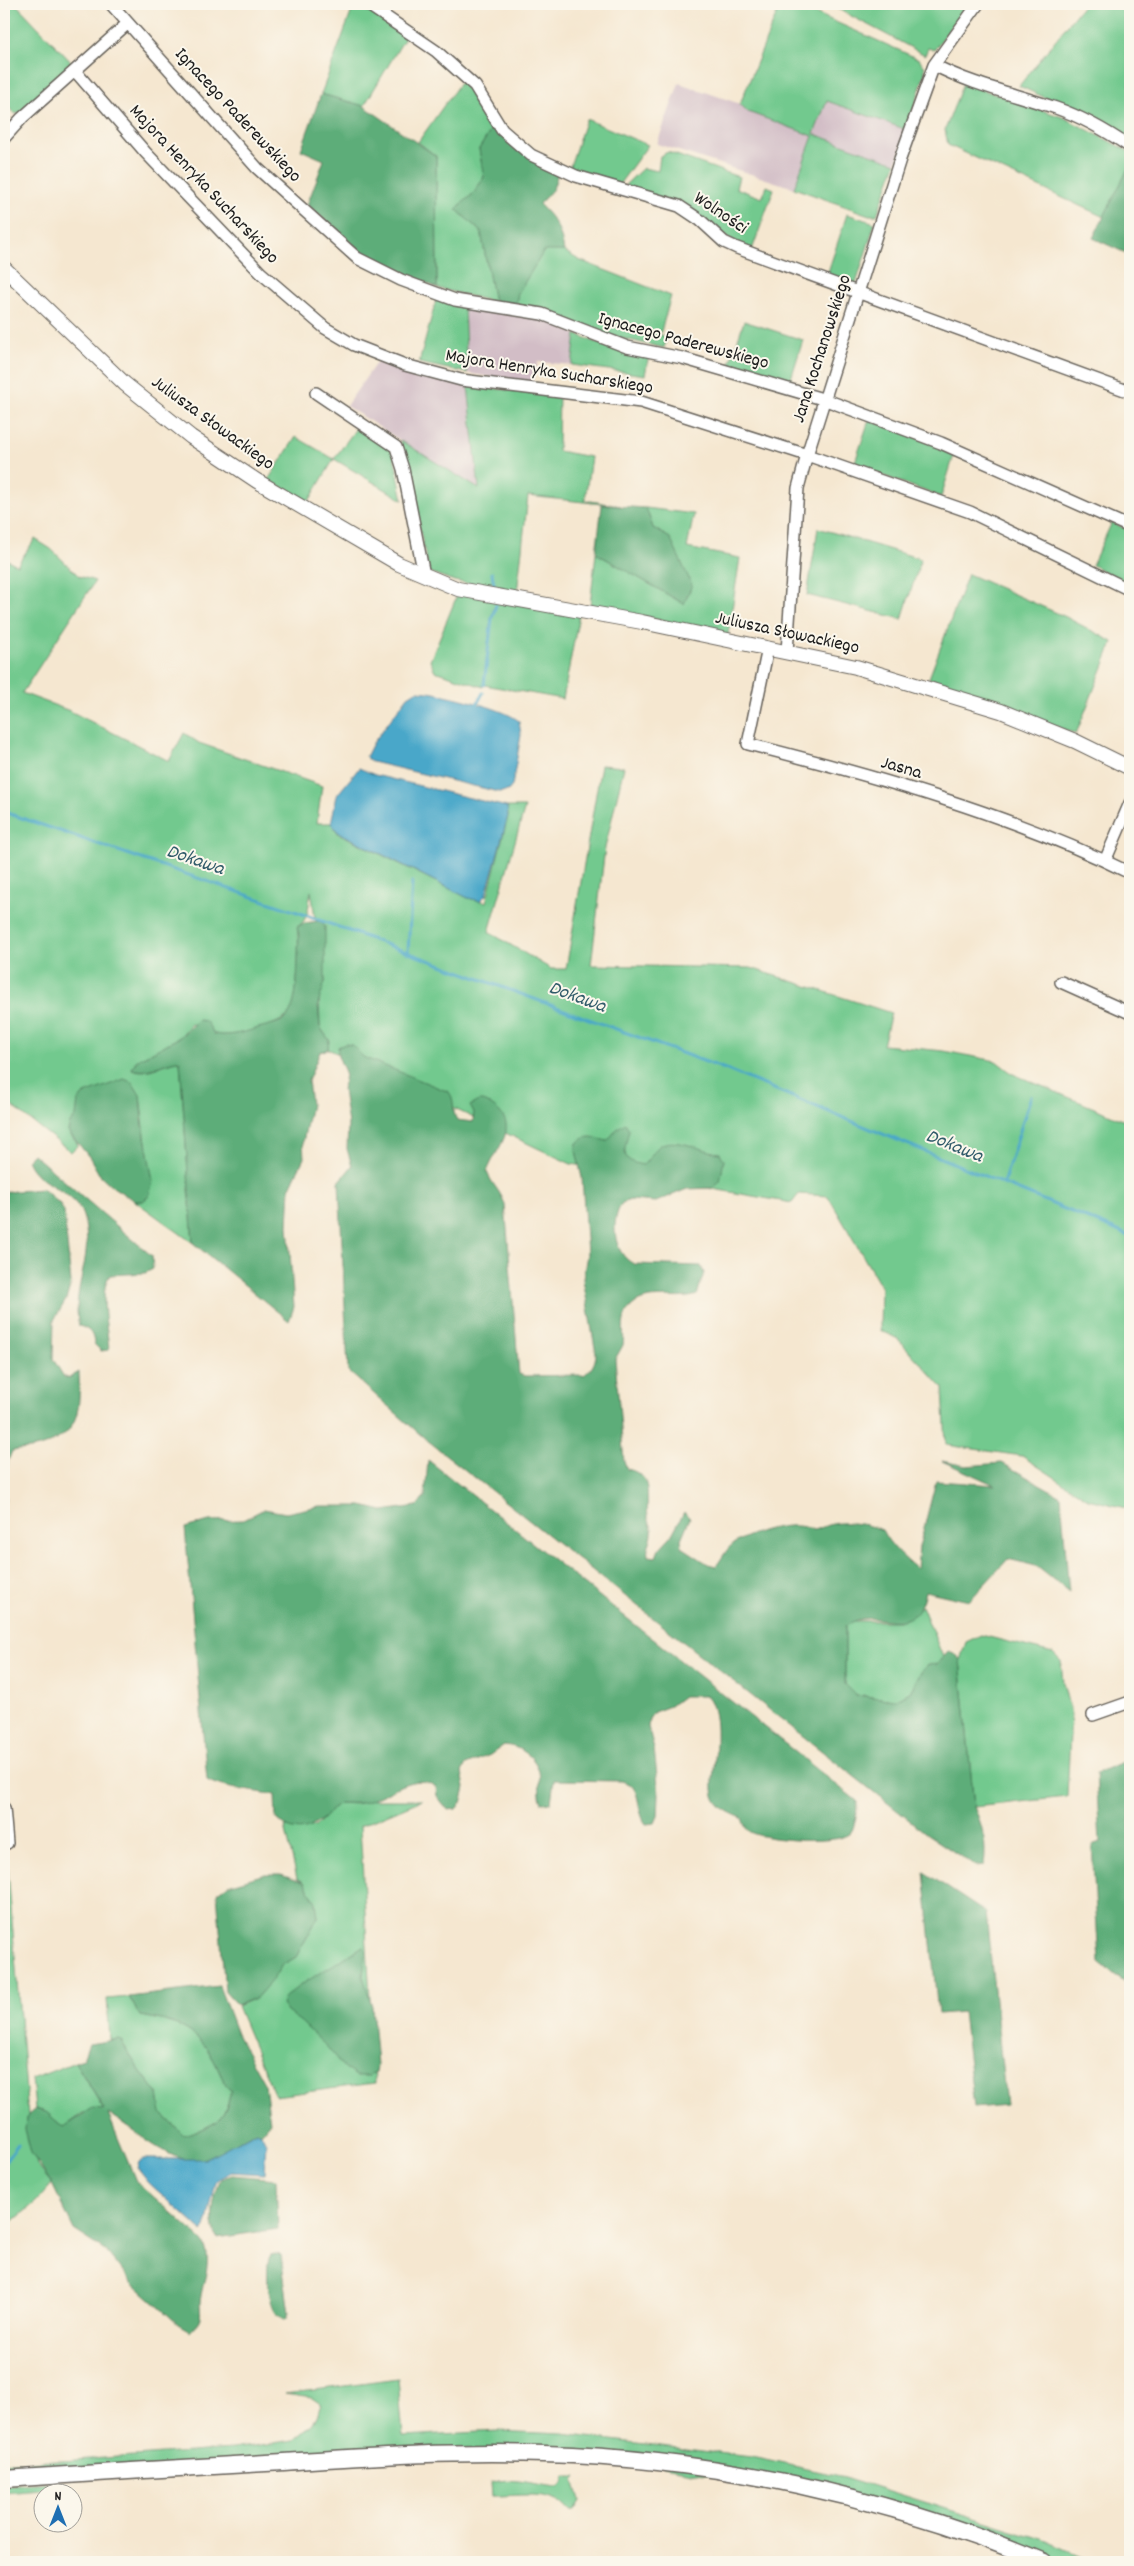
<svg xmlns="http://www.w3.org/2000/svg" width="1134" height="2566" viewBox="0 0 1134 2566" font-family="Dekko,sans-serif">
<rect width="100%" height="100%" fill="#fbf7ec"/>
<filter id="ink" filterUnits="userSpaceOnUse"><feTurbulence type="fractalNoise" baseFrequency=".02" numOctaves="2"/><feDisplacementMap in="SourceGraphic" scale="10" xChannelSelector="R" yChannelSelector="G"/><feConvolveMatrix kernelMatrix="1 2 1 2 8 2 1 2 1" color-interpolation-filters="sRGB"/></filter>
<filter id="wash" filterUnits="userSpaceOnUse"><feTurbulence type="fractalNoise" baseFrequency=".0096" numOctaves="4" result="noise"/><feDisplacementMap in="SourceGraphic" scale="20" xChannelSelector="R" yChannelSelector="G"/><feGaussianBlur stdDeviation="1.12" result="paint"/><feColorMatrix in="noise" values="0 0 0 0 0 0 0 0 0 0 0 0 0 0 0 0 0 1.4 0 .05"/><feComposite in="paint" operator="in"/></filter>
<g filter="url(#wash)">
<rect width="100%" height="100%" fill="#f5e7d0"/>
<!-- industrial -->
<path fill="#d2bdc6" d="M679 83 740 104 748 112 814 136 794 188 657 144Z
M827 101 907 130 896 163 814 135Z
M464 307 543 319 576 334 572 365 538 362 532 384 467 373Z
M381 356 468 386 479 490 346 406Z"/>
<!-- green -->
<path fill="#72c98e" stroke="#477255" d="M6 4H16L75 66 24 112 15 114 4 103V6Z
M786 4H795L919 59 925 67V73L907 130 827 101 814 134 896 163 877 215H869L794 188 813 136 748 112 740 104 777 13Z
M816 4H968L934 50 928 48 925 55 836 8Z
M1084 4H1130V140L1068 108 1019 86Z
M354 5 367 10 406 36 364 106 321 94Z
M464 77 496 122 479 149 484 177 474 193 456 209 481 232 494 302 437 288 436 156 418 142Z
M963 83 1065 118 1130 152V165L1104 217 948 145 945 130Z
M586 119 648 145 618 186 569 169Z
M668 152 739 177 736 188 762 198 767 186 774 189 752 250 625 185 643 168 658 171 660 156Z
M847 214 875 223 855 287 826 278Z
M544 250 564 251 579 260 671 296 660 335 667 337 664 348 607 335 516 304 518 293Z
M436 300 464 307 467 373 419 363Z
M744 321 803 340 789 385 729 366Z
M576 334 609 348 649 355 645 375 572 365Z
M468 386 559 395 558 451 591 457 585 500 621 506 528 496 517 593 454 581 429 572 400 440 479 489Z
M869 420 955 452 941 497 854 465Z
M357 427 388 445 394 455 403 500 334 459 309 501 268 480 296 437 334 459Z
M646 508 694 514 687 548 740 558 728 635 590 605 596 553 684 604 670 538 653 528Z
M1112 522 1130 531V577L1127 583 1092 565Z
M818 528 921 559 902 619 807 595Z
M35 539 51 549 79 576 95 581 22 693 70 711 169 761 184 733 199 743 322 786 317 823H331L338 833 468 898 486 902 508 816 507 807H525L489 932 551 969H566L601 765 624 767 605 848 591 965 751 968 891 1013 883 1045 944 1051 996 1061 1013 1074 1130 1123V1509L1088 1499 1022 1456 946 1445 943 1388 898 1339 880 1330 881 1287 828 1196 799 1194 792 1203 571 1164 328 1049 329 1040 320 1027 319 997 325 982 311 891C308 905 310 919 297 927 300 941 298 1001 291 1012 284 1025 234 1037 219 1035 213 1034 212 1029 207 1027 202 1026 196 1025 191 1024L180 1037 136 1061 132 1069C149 1076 163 1062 180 1061L193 1243 135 1201H143L146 1143 140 1096 76 1116 70 1123 68 1131 78 1145 71 1152 4 1100V558L17 565Z
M968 574 1066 617 1113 642 1076 734 929 678Z
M458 593 579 615 563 699 484 685 494 607 491 618 483 687 435 671 430 661Z
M922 1606 943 1657 937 1664 929 1665 923 1669 910 1692 895 1700 856 1695 845 1684V1627L852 1621H903Z
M981 1635 1053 1653 1061 1661 1063 1683 1071 1714 1067 1797 974 1807 960 1660 966 1642Z
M372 1800H422L360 1826 375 2083 275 2096 237 2006 257 1997 282 1965 296 1957 318 1917 304 1882 297 1878 285 1827H315L339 1803 356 1804Z
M4 1853 8 1871 28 2115 26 2117 37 2165 52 2184 37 2201 4 2229Z
M129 1997 140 2016C172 2021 195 2027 212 2057 219 2068 221 2080 231 2091 224 2123 214 2125 184 2135L161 2113 158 2094 138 2068 120 2039 110 2040 107 1999Z
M75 2062 104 2110 83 2113 63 2127 46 2112 35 2109 32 2079Z
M398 2379 403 2436 497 2431 563 2434 751 2457 845 2477 1042 2539 1095 2562H1054L922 2513 557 2448 4 2474V2462L62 2461 233 2449 294 2440 313 2424 322 2405 312 2398 285 2394Z
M565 2476H577L574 2480 580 2500 574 2510H569C554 2488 515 2497 491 2496L490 2483C512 2476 535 2485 557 2487 561 2487 561 2486 563 2483Z
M52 2482 53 2489 4 2493V2485Z"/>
<!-- forest -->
<path fill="#5dad79" stroke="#3c644a" d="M321 94 364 106 436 156 437 288 361 252 307 205 324 160 301 150Z
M496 122 558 173 553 189 539 204C556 221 560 228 564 251H544L518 293 516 304 494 302 481 232 456 209 474 193 484 177 479 149Z
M1130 165V255L1093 238Z
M602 505 646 508 653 528 670 538 692 585 684 604 596 553Z
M319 921 325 926V982L318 1004 320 1027 329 1040 328 1049 320 1052 308 1081 311 1104 303 1142 304 1158 290 1187 288 1226 294 1307 289 1321 193 1243 180 1061C163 1061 150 1075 132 1069L136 1061 180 1037 198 1020 206 1021 214 1034C227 1037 242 1033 255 1029 264 1026 278 1024 285 1019 300 1007 297 956 299 936L297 927 304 923Z
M345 1044 353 1045 363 1057 449 1092C456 1101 451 1111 457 1120L473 1122 474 1113 470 1106C478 1100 483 1099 491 1105 523 1126 496 1147 487 1172 492 1185 501 1191 505 1205L519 1374 525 1376 584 1375C592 1369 595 1364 596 1354L583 1279 587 1254 582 1178 576 1151 577 1143C589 1133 594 1138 607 1141L618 1128 625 1123 629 1130C625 1148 618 1161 643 1165 649 1160 653 1151 659 1146 673 1135 705 1152 720 1153L724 1160 720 1182 713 1188 687 1189 656 1202 630 1200 622 1203C610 1221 613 1254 634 1264L701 1266 704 1273 697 1295C675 1303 640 1287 626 1314 621 1324 625 1335 623 1345 621 1349 618 1354 615 1359L624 1462 627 1469C655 1475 645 1497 648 1517 649 1523 653 1527 652 1533 652 1542 646 1546 648 1556L656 1557 659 1549 671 1536 684 1512 690 1518 681 1539 682 1547 708 1564 716 1566C722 1559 726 1549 733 1544 751 1532 793 1519 813 1530 819 1529 822 1527 828 1525 845 1520 867 1524 882 1530 890 1546 904 1558 917 1569L919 1547 936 1481 995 1485 942 1461 966 1466 1002 1463 1061 1496 1069 1592 1036 1566 1008 1559 969 1601 925 1591C914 1646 872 1602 845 1627V1684L856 1695 895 1700 910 1692 923 1669 929 1665 937 1664 949 1651 956 1654 960 1660 974 1807C983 1826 987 1845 984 1865L975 1866 927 1834 422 1436 348 1371 339 1182 352 1166 347 1149 348 1124 343 1090 345 1072 338 1056V1047Z
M124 1079 132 1082 140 1095 142 1120 153 1181 149 1196 143 1201H135L113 1187 99 1174 90 1158 68 1131 70 1123 76 1116 78 1100 85 1094Z
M33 1154 152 1256 153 1269 145 1273 110 1275C98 1291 108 1330 109 1350L101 1351 94 1344C93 1334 90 1329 79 1326 70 1288 96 1257 83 1216 74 1188 37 1187 27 1160Z
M43 1189 59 1203 64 1212 71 1283 66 1300 54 1320 53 1359 64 1377 69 1378 79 1372C80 1410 81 1434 39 1447 30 1450 21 1449 12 1451L8 1461 4 1509V1192Z
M428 1460 857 1801C857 1810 856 1825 851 1832 840 1846 768 1840 752 1833 746 1831 744 1824 742 1818 712 1806 711 1798 714 1768 716 1748 720 1712 707 1696H683L670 1706 654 1712 649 1719 648 1727 654 1749 659 1794 658 1816 655 1823 646 1824C635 1810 643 1785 622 1781L554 1780 551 1802 542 1803C537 1791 542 1779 538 1768 532 1754 518 1746 504 1745L490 1755 466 1765 462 1772 465 1788 461 1803 456 1809 448 1810 437 1796 436 1787C414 1770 389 1795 366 1802 357 1804 348 1803 339 1803 319 1822 303 1843 276 1819L275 1795C254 1790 224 1790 207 1780L185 1528 209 1521 243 1520 264 1509 286 1513 319 1506H362L383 1511 417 1506 425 1497Z
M1130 1759V1987L1099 1962 1092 1845 1100 1842 1096 1773Z
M924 1872 986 1913 1006 2105 974 2108 963 2012 938 2014Z
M265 1874H281L304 1882 316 1902 318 1917 296 1957 282 1965 273 1979 257 1997 237 2005 225 1992 217 1893 228 1885Z
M363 1946 366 1952 363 1976 372 2006 377 2065 376 2073 369 2076H356L344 2068 327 2047 301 2022 287 2012 282 2005 285 1997 299 1986Z
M219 1986 237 2034 265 2085 270 2122 261 2133 257 2131C240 2139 223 2151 206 2158 176 2172 132 2126 108 2114L136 2181 201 2239C215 2260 202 2280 200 2303 200 2310 202 2316 198 2322 196 2325 192 2328 190 2331L178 2324 130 2281 106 2251 74 2230 52 2184 31 2153 25 2129 26 2117 35 2109 46 2112 63 2127 93 2108 104 2109 75 2062 83 2059 89 2044 120 2039 138 2068 158 2094 161 2113 184 2135C214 2125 224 2124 231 2091 221 2080 219 2068 212 2057 195 2027 172 2021 140 2016L129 1997Z
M232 2175 276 2179 278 2229 217 2238C209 2220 213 2197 221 2179Z
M276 2254 281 2255 289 2313 286 2319C283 2317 278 2314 276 2312 268 2301 265 2268 270 2255Z"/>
<!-- water -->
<path fill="#4aa7c9" stroke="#336272" d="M416 691C437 691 504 708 519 721L521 735 512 786 508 791 499 792 372 762 366 757 373 743 408 696Z
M359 768 375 775 507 807 508 816 486 895 480 901 468 898 338 832 331 823 337 795Z
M257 2131 261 2133 266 2143 264 2174 231 2172 217 2180C213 2191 207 2227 203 2232L149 2183 137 2168 139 2162 143 2159H205Z"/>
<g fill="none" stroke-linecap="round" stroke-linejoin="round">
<!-- stream -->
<path stroke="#4aa7c9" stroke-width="3" d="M492 573 495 591
M484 685 492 618 496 605
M477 704 483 693
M4 812 303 914 725 1069 1130 1236
M408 952 412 882
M1003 1184 1031 1096
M4 2163 18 2144"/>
</g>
</g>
<g filter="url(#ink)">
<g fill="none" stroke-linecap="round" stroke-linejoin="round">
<!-- minor casing -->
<g stroke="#68635b" stroke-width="14">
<path id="minor" d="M111 4 257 168 357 258 401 280 455 300 542 314 627 347 682 358 826 400 941 443 1130 527
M367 4 436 51 475 86 502 130 531 155 576 176 679 206 700 220 724 242 737 248 1130 392
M934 65C972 85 1015 94 1056 108 1082 117 1108 132 1130 147
M75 71 146 153 261 273 325 328 354 345 405 365 461 380 641 402 807 455 970 512 1130 590
M4 138 22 118 127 24
M316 393 396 447 403 469 424 575
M768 648 748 744C878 777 1010 814 1130 873
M787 652 798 488 807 455 900 159 934 65 978 4
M1105 861 1130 803
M1061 982 1130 1013
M1093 1715 1130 1702
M4 1808 7 1843 4 1844"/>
</g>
<!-- tertiary casing -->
<g stroke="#68635b" stroke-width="16">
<path id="tertiary" d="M4 268 125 384 191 437 257 481 399 564 458 589 642 622 856 667 1001 711 1075 741 1130 768"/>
</g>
<!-- secondary casing -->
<g stroke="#68635b" stroke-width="19">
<path id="secondary" d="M4 2479C97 2473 191 2467 284 2462 371 2456 458 2451 544 2454 715 2459 886 2496 1044 2562"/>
</g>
<!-- minor -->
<use href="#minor" stroke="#fff" stroke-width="11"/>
<!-- tertiary -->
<use href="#tertiary" stroke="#fff" stroke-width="14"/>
<!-- secondary -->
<use href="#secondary" stroke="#fff" stroke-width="16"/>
</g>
</g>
<g text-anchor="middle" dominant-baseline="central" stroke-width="4" stroke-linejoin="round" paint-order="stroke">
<!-- street labels -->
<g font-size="19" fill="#1c1c1c" stroke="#fbf7ec">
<text transform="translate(237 116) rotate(47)">Ignacego Paderewskiego</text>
<text transform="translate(203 185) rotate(47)">Majora Henryka Sucharskiego</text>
<text transform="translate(720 214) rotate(34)">Wolności</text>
<text transform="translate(683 342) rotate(15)">Ignacego Paderewskiego</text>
<text transform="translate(823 349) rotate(-72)">Jana Kochanowskiego</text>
<text transform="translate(549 373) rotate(9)">Majora Henryka Sucharskiego</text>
<text transform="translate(212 424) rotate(36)">Juliusza Słowackiego</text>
<text transform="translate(787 634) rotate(12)">Juliusza Słowackiego</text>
<text transform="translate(901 769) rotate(16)">Jasna</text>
</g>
<!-- water labels -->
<g font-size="20" font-style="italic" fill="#315b6a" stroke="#fbf7ec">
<text transform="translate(195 861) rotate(19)">Dokawa</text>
<text transform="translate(577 998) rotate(20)">Dokawa</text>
<text transform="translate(954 1147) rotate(22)">Dokawa</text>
</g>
</g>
<!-- margin -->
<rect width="1134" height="2566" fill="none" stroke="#fbf7ec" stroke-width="20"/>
<!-- north arrow -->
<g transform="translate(58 2508)"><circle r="24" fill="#fbf7ec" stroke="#a29f99"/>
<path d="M0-4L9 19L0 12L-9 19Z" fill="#1f6fb2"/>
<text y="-8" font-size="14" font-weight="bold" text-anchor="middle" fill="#1c1c1c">N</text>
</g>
</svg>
